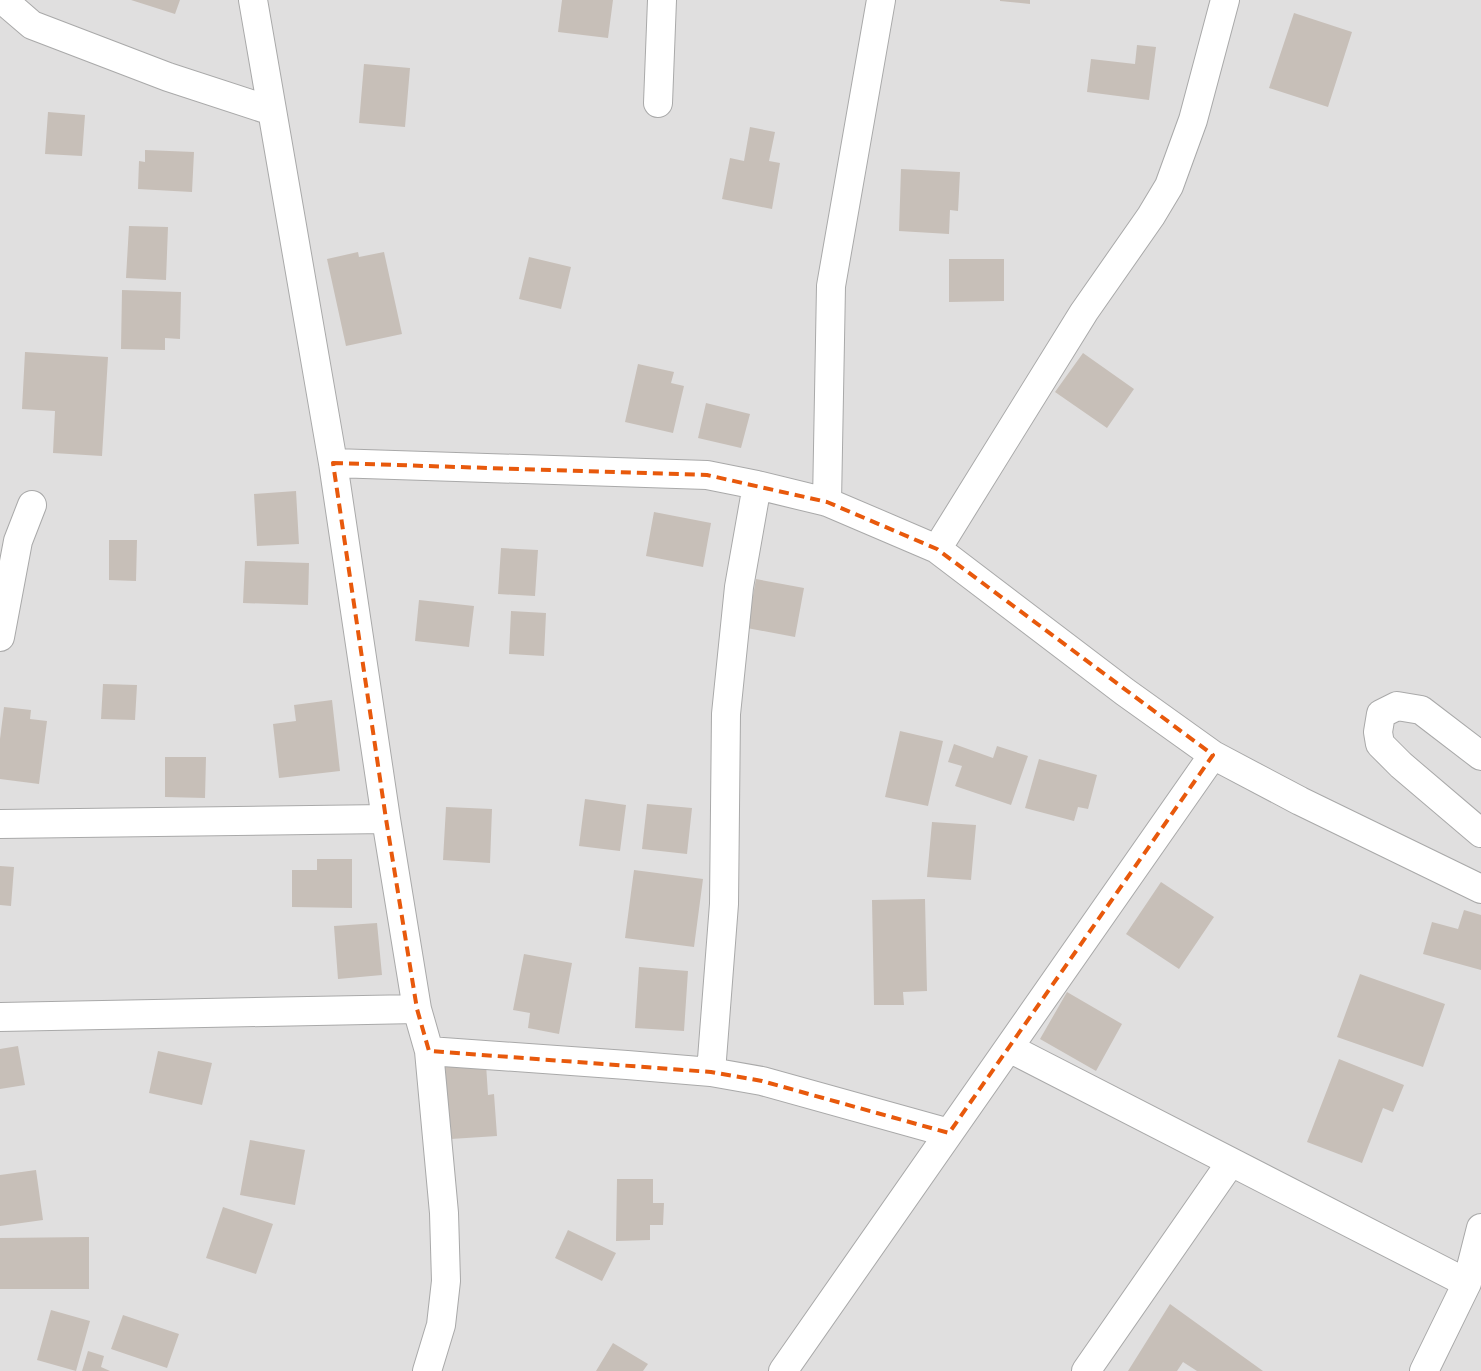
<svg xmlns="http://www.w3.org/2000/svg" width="1481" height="1371" viewBox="0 0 1481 1371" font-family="Signika,sans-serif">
<rect width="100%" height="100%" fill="#f2efe9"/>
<!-- residential -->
<path fill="#e0dfdf" d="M0 0H1481V1371H0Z"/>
<!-- building -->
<path fill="#c7bfb8" d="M131 0H180L175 14Z
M562 0H613L608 38 558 32Z
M1000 0H1030V4L1000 1Z
M1294 13 1352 32 1328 107 1269 88Z
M1137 45 1156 47 1149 100 1087 92 1091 59 1135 64Z
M364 64 410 68 405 127 359 123Z
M48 112 85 115 82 156 45 154Z
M750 127 775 132 769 161 780 163 772 209 722 199 730 158 744 161Z
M145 150 194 152 192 192 138 189 139 161 145 162Z
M901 169 960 172 958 211 950 210 949 234 899 231Z
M129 226 168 227 166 280 126 278Z
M358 252 359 257 384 252 402 334 346 346 327 259Z
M529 257 571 267 561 309 519 299Z
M949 259H1004V301L949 302Z
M122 290 181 292 180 339 165 338V350L121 349Z
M25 352 108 357 102 456 53 453 55 411 22 409Z
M1083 353 1134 389 1107 428 1055 392Z
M638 364 674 372 671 383 684 386 673 433 625 422Z
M706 403 750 414 741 448 698 438Z
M296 491 299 544 257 546 254 494Z
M654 512 711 523 703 567 646 556Z
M109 540H137L136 581 109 580Z
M501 548 538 550 535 596 498 594Z
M245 561 309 563 308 605 243 603Z
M756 579 804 588 795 637 747 628Z
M419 600 474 606 469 647 415 641Z
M511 611 546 613 544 656 509 654Z
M103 684 137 685 135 720 101 719Z
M332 700 340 771 279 778 273 724 296 721 294 705Z
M4 707 31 710 30 719 47 721 39 784 0 779V739Z
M900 731 943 741 928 806 885 797Z
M954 744 993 758 997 746 1028 756 1011 805 955 786 962 766 948 762Z
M165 757H206L205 798 165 797Z
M1039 759 1097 775 1088 809 1078 807 1074 821 1025 808Z
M585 799 626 805 620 851 579 846Z
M647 804 692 808 687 854 642 849Z
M446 807 492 809 490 863 443 860Z
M932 822 976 825 971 880 927 877Z
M317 859H352V908L292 907V870H317Z
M0 866 14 867 11 906 0 905Z
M634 870 703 879 694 947 625 938Z
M1161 882 1214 917 1179 969 1126 934Z
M925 899 927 991 903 992 904 1005H874L872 900Z
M1464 910 1481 915V970L1423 954 1432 922 1458 929Z
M377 923 382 975 338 979 334 926Z
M524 954 572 963 559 1034 528 1028 530 1013 513 1010Z
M639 967 688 971 684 1031 635 1028Z
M1360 974 1445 1004 1423 1067 1337 1037Z
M1067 992 1122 1024 1096 1071 1040 1039Z
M18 1046 25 1085 0 1089V1049Z
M158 1051 212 1063 202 1105 149 1093Z
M1339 1059 1404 1085 1393 1112 1383 1108 1362 1163 1307 1142Z
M486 1064 488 1095 494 1094 497 1136 451 1139 445 1067Z
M250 1140 305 1150 295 1205 240 1195Z
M36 1170 43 1220 0 1226V1175Z
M617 1179H653V1203H664L663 1225H650V1240L616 1241Z
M223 1207 273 1224 256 1274 206 1258Z
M568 1230 616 1253 602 1281 555 1258Z
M89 1237V1289H0V1238Z
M1170 1304 1263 1371H1197L1183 1362 1177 1371H1128Z
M51 1310 90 1321 76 1371 37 1360Z
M123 1315 179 1334 167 1368 111 1349Z
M613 1343 648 1364 643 1371H596Z
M88 1351 104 1356 101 1367 110 1371H82Z"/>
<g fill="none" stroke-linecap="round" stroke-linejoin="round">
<!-- minor casing -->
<g stroke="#a9a9a9" stroke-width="30">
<path id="minor" d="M3 0 32 25 168 77 272 111
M253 0 333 463 386 819 417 1009 429 1051 444 1213 446 1281 441 1325 427 1371
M658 103 662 0
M333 463 707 475 757 485 827 502 937 549 1125 692 1213 755 1300 801 1481 889
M827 502 831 286 881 0
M937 549 1084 312 1151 216 1169 186 1193 120 1225 0
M0 637 18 541 32 505
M1481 756 1421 710 1397 706 1381 714 1378 732 1380 744 1401 765 1481 833
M0 824 386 819
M0 1017 417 1009
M1009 1048 1467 1283
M429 1051 627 1065 711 1072 762 1081 949 1133
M711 1072 724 904 726 714 739 587 757 485
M783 1371 1213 755
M1086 1371 1231 1162
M1424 1371 1467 1283 1481 1228"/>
</g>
<!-- minor -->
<use href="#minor" stroke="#fff" stroke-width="28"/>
</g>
<!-- marked area -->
<path fill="none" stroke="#e8590c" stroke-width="4" stroke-dasharray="10 6" stroke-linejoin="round" d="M333 463 707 475 827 502 937 549 1213 755 949 1133 762 1081 711 1072 429 1051 417 1009 386 819Z"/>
</svg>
